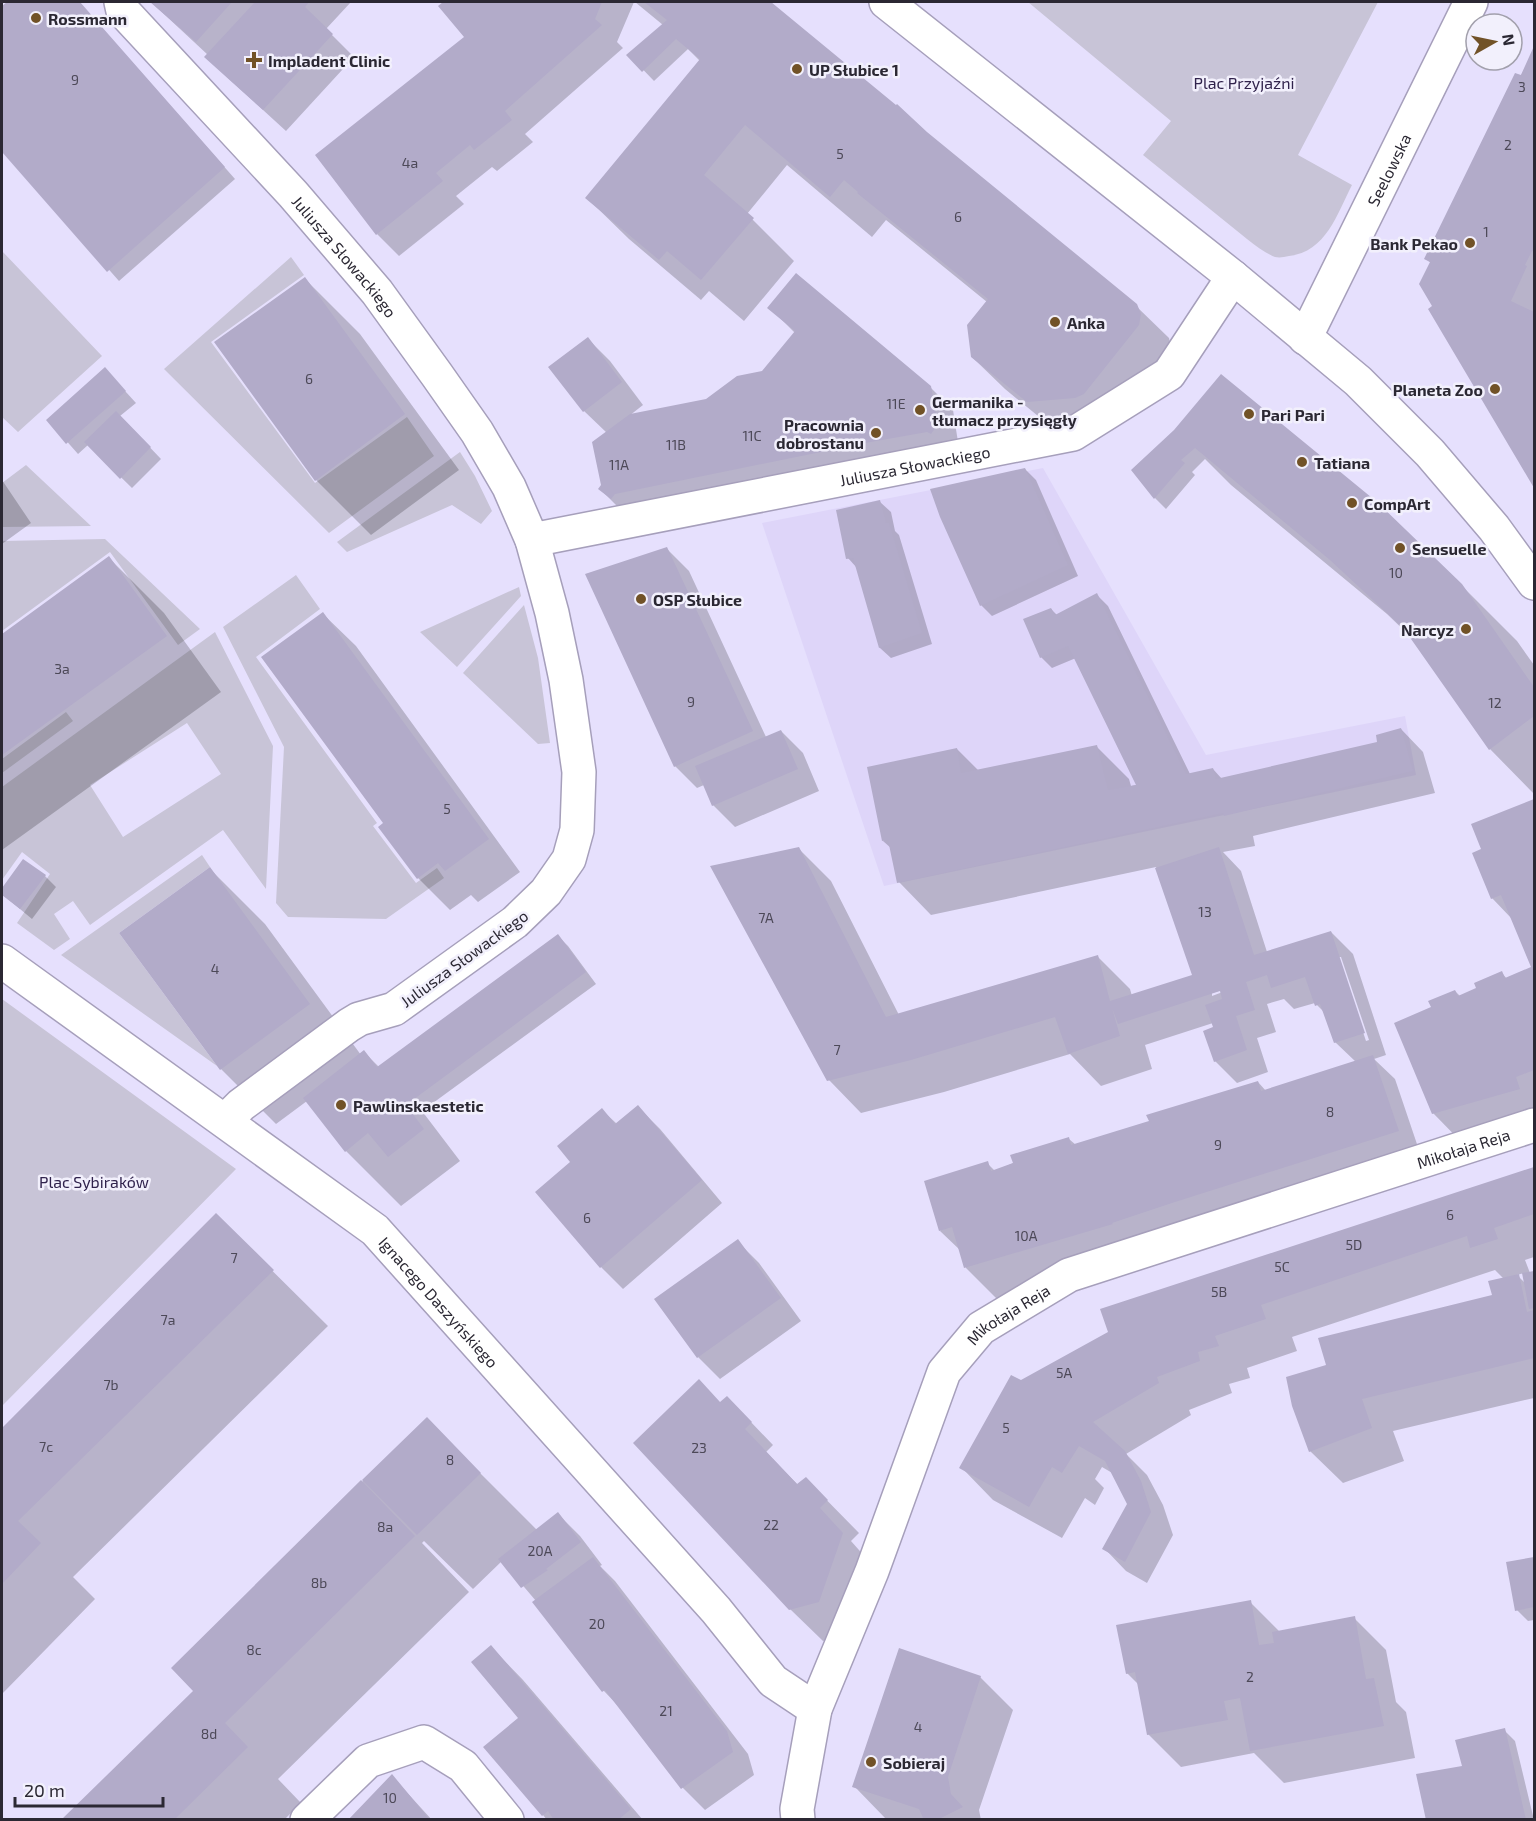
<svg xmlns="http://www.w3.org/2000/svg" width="1536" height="1821" viewBox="0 0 1536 1821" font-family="'Exo 2',sans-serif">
<rect width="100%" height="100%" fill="#e6e0fd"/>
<!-- built -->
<path fill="#ded5f9" d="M1043 468 1206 755 1405 716 1416 775 884 886 762 523Z"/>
<!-- green -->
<path fill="#c8c4d7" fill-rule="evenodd" d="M1028 2H1378L1298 155 1352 185C1337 214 1326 252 1289 256 1284 257 1280 258 1275 257 1265 253 1256 246 1247 239L1143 155 1171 121Z
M2 251 102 356 18 432 2 417Z
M291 257 304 275 211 342 315 483 407 417 434 456 329 533 164 369Z
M460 452 475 476 492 511 481 524 452 505 347 552 337 542Z
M26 465 91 526 2 527V483Z
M105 539 200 629 178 645 110 552 2 631V541Z
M296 575 320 609 256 657 377 823 373 826 416 883 437 868 444 878 386 919 288 917 276 903 284 747 223 627Z
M519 587 521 596 457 667 420 632Z
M524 605 538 658 550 743 538 744 463 673Z
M215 632 273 746 266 889 223 830 90 925 73 901 54 914 70 939 54 950 17 923 50 874 22 852 2 880V787ZM187 723 221 774 123 837 90 785Z
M66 712 73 721 2 773V759Z
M202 855 210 867 119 933 217 1066 61 955Z
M2 999 236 1169 2 1406Z"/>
<!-- shadow -->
<path fill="#0003" fill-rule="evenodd" d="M8 2H79L235 179 119 281 2 149V8Z
M151 2H351L326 29 354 57 286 131 228 78 208 55Z
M446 2H634L617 42 623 48 525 134 533 142 497 171 492 167 456 196 464 204 399 256 377 234 466 37 441 6Z
M635 2H768L1136 306 1169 338 1172 353 1060 434 1005 389 972 357 987 302 886 220 872 237 787 165 747 214 794 261 744 321 709 291 701 300 629 239 587 198 700 61 688 49 654 81 629 55 663 25Z
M1534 50V485L1430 309 1434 306 1431 263 1426 259Z
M305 279 360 334 459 470 371 535 316 480Z
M769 307 930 387 953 410 958 442 622 511 600 489 602 485 607 433 584 411 551 368 588 339 610 361 643 405 629 416 707 401 763 373 795 333Z
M115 380 136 403 120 416 161 459 132 488 88 445 78 454 48 420Z
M1175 431 1461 585 1517 641 1534 665V794L1490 749 1413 639 1387 614 1231 485 1205 459 1192 472 1195 475 1166 509 1155 498 1133 471Z
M1025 469 1036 480 1078 576 992 616 981 605Z
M2 480 31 523 2 544Z
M880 502 891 512 895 531 899 535 932 644 891 658 880 648 857 568 848 558Z
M667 549 689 571 766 737 781 731 803 753 819 791 735 827 713 805 704 785 697 788 675 766Z
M109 558 164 613 221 692 2 850V636Z
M1097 595 1108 606 1190 774 1213 769 1222 779 1379 744 1401 729 1423 752 1435 793 1253 836 1255 846 1223 852 1241 871 1267 952 1331 932 1353 954 1386 1055 1374 1059 1395 1079 1420 1153 998 1300 966 1268 961 1251 940 1231 987 1163 995 1171 1069 1139 1076 1145 1150 1122 1258 1082 1266 1091 1356 1062 1335 1042 1326 1014 1315 1003 1294 1009 1284 999 1267 1004 1276 1032 1257 1038 1268 1072 1237 1083 1215 1061V1028L1213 1023 1145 1045 1152 1069 1101 1086 1070 1054 944 1092 861 1113 829 1080 798 848 831 881 899 1015 1098 957 1130 989 1132 996 1194 976 1156 867 931 915 899 882 892 849 883 841 957 749 979 771 1096 746 1129 779 1131 786 1137 785 1076 658 1052 668 1041 657 1051 609 1057 615ZM1338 957H1341L1369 1040 1366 1041ZM1227 988 1228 990 1212 996V993Z
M323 614 356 646 520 872 478 902 471 895 450 910 418 878 385 824Z
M1534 800V1138L1474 1155 1433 1113V1008L1455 991 1460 996 1478 989 1502 973 1507 979 1533 968 1512 919 1492 898 1483 850 1473 825Z
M24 861 45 876 56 887 32 919 2 894V891Z
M210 869 265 924 361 1055 364 1052 379 1067 558 936 568 946 596 984 422 1111 460 1161 401 1206 346 1151 307 1101 276 1124 221 1069 121 933Z
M638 1107 660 1129 722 1203 623 1289 601 1267 573 1162 602 1110 617 1124Z
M1534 1169V1257L1525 1260 1530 1273 1534 1272V1398L1393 1431 1404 1461 1343 1483 1310 1451 1328 1366 1494 1296 1504 1279 1495 1270 1292 1337 1297 1351 1247 1368 1250 1378 1229 1384 1232 1393 1189 1410 1191 1415 1126 1454 1147 1475 1163 1505 1173 1535 1147 1583 1126 1571 1104 1548 1129 1504 1114 1474 1102 1467 1095 1479 1104 1488 1095 1505 1085 1498 1062 1538 993 1500 961 1467 1021 1382 1109 1333 1102 1310ZM1524 1273 1525 1283 1517 1275Z
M216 1215 328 1326 73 1577 95 1599 2 1694V1430Z
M737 1241 759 1263 801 1321 720 1379 698 1357Z
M721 1403 749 1420 773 1445 766 1452 798 1485 806 1479 859 1533 851 1541 874 1567 852 1634 823 1641 790 1609Z
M426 1419 537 1530 558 1514 580 1536 602 1565 600 1566 615 1581 748 1754 754 1775 705 1810 683 1788 621 1709 604 1691 534 1602 536 1601 502 1561 473 1589 424 1541 422 1543 469 1592 278 1779 301 1803 284 1820H63L195 1691 173 1668Z
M1534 1558V1620L1528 1621 1517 1610 1508 1563Z
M1250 1602 1280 1632 1354 1618 1386 1650 1396 1702 1406 1712 1415 1758 1284 1783 1254 1753 1181 1767 1148 1734 1139 1685 1127 1673Z
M491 1647 523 1680 643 1820H547L543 1815 520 1718Z
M980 1677 1013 1710 979 1810 981 1820 886 1819 854 1786Z
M1504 1730 1515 1741 1534 1820H1428L1464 1767Z
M392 1776 432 1820H350Z"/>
<!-- building -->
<path fill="#b2abc9" d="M7 2H80L225 167 107 272 2 152V6Z
M150 2H232L196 42Z
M255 2H309L305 7 333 34 263 110 204 57Z
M443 2H602L595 19 602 25 505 111 512 120 474 150 470 145 436 173 443 181 376 235 315 155 464 37 438 6Z
M644 2H771L896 105 897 104 927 132 1137 304 1141 314 1139 325 1084 394 1075 398 1027 402 971 357 967 325 988 299 857 193 858 192 844 180 830 197 745 125 704 175 754 218 701 280 667 251 659 260 585 198 700 59 676 39 642 72 626 55 667 20Z
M1534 46V250L1532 251 1525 265 1527 266 1511 301 1534 312V488L1428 309 1432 306 1419 284 1430 262 1424 259 1515 73 1521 75Z
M796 273 931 386 937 420 940 421 931 434 927 432 865 443 615 494 611 499 598 489 601 485 592 442 630 414 706 399 737 376 762 371 795 331 767 308Z
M305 277 405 414 315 481 214 342Z
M588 337 622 382 583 412 548 367Z
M105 367 126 391 66 444 46 420Z
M1221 374 1377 502 1462 584 1534 687V716L1489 750 1404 629 1330 560 1195 448 1181 460 1185 463 1154 499 1131 470 1174 430Z
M116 411 151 447 120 479 84 442Z
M1025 468 1068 565 980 606 940 517 930 489Z
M880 500 886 523H889L922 633 879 648 853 558 846 559 836 510Z
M667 547 753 731 674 767 585 574Z
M109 556 167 636 2 755V634Z
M1097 593 1186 774 1213 768 1216 779 1377 742 1376 735 1401 728 1413 771 1224 816 1223 813 897 883 888 840 882 841 867 767 957 748 961 773 1097 745 1108 790 1136 785 1068 646 1040 658 1023 619 1051 608 1055 615Z
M323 612 489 839 445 871 438 863 417 879 378 827 383 823 261 657Z
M781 730 798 769 712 806 695 766Z
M1534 799V1070L1516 1077 1520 1089 1432 1114 1394 1023 1431 1007 1428 1001 1455 990 1458 996 1476 988 1474 983 1502 971 1505 978 1531 967 1501 895 1491 899 1472 853 1481 849 1471 824Z
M799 847 886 1017 1098 955 1110 1001 1192 975 1155 868 1219 847 1254 955 1331 931 1365 1033 1334 1043 1320 1004 1315 1006 1305 977 1271 988 1267 975 1246 982 1255 1010 1236 1016 1247 1050 1214 1062 1203 1031 1213 1027 1205 1005 1222 999 1220 991 1118 1024 1112 1008 1120 1036 1068 1054 1055 1017 911 1060 827 1081 710 866Z
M23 859 46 875 20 909 2 895V888Z
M210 867 310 1004 220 1070 119 933Z
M558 934 586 972 406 1105 424 1129 388 1157 368 1133 345 1152 303 1098 364 1050 377 1067Z
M1373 1055 1399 1131 1175 1202 1112 1223 1113 1224 964 1268 952 1227 939 1231 924 1181 988 1161 991 1171 1013 1163 1010 1155 1069 1137 1071 1145 1149 1121 1146 1115 1258 1081 1261 1091Z
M638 1105 702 1180 600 1268 535 1192 570 1162 557 1146 602 1108 615 1124Z
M1534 1167V1214L1494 1228 1498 1239 1470 1248 1467 1236 1261 1305 1266 1319 1215 1336 1219 1346 1198 1352 1200 1361 1157 1377 1159 1383 1093 1422 1125 1451 1141 1481 1151 1512 1125 1562 1102 1549 1127 1504 1105 1461 1079 1446 1062 1473 1052 1467 1029 1507 959 1468 1011 1375 1021 1380 1108 1332 1100 1309Z
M216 1213 274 1270 18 1521 41 1543 2 1584V1428Z
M738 1239 781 1298 697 1358 654 1299Z
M1534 1271V1308L1529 1309 1522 1273Z
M1519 1274 1527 1312 1534 1310V1358L1362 1399 1372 1428 1309 1452 1292 1406 1286 1377 1326 1365 1318 1338 1492 1295 1488 1281Z
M699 1379 720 1402 727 1396 752 1422 745 1429 797 1484 806 1477 828 1500 820 1508 843 1533 819 1602 789 1610 633 1443Z
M427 1417 481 1473 417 1535 362 1480Z
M361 1480 415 1536 225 1723 248 1747 174 1820H61L193 1691 171 1668Z
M558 1512 581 1542 546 1569 548 1570 521 1588 498 1559Z
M593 1557 727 1731 733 1752 681 1789 605 1690 602 1692 532 1602Z
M1534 1557V1607L1515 1611 1506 1562Z
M1251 1600 1259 1645 1274 1643 1272 1632 1355 1616 1366 1679 1374 1678 1384 1726 1250 1751 1240 1698 1224 1701 1228 1720 1147 1735 1135 1672 1126 1674 1116 1625Z
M491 1645 631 1809 618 1820H554L548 1811 542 1816 483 1747 518 1718 471 1662Z
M899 1648 981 1676 948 1777 951 1794 963 1807 937 1820H924L919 1809 852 1787Z
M1505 1728 1526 1820H1426L1416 1774 1462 1766 1455 1740Z
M392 1774 430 1820H348Z"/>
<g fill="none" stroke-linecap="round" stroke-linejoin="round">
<!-- minor casing -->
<g stroke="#a69fbb" stroke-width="36">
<g id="minor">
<path id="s1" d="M121 2 123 11 293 194 377 292 437 375 477 432 509 487 532 540 552 613 566 680 579 772 577 830 569 859 546 892 515 922 394 1009 359 1019 349 1025 241 1105 225 1121"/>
<path d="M886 2 1233 277 1358 381 1430 453 1494 528 1534 583"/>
<path id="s2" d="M1305 338 1471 2"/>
<path id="s3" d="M532 540 1073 434 1169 374 1233 277"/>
<path id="s4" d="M2 961 375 1230 716 1610 773 1681 815 1709"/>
<path d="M307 1820 368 1761 424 1742 463 1766 507 1820"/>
<path id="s5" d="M798 1820 797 1809 815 1709 872 1571 944 1372 981 1328 1069 1275 1534 1125"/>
</g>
</g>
<!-- minor -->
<use href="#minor" stroke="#fff" stroke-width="33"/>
</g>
<!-- markers -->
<g fill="#715227" stroke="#f2f0fc" stroke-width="2">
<circle cx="36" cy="18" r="6"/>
<path d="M251 51h6v6h6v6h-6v6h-6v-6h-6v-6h6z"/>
<circle cx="797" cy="69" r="6"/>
<circle cx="1470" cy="243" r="6"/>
<circle cx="1055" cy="322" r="6"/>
<circle cx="1495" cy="389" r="6"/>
<circle cx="920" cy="410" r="6"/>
<circle cx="1249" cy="414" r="6"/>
<circle cx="876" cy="433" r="6"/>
<circle cx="1302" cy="462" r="6"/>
<circle cx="1352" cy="503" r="6"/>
<circle cx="1400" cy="548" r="6"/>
<circle cx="641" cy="599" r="6"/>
<circle cx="1466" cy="629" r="6"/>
<circle cx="341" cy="1105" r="6"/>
<circle cx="871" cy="1762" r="6"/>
</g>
<g text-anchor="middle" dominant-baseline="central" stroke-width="5" stroke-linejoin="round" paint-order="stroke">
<!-- number labels -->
<g font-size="14" fill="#4d4958">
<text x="75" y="79">9</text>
<text x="1522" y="86">3</text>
<text x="1508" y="144">2</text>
<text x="840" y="153">5</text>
<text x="410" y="162">4a</text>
<text x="958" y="216">6</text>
<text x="1486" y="231">1</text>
<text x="309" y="378">6</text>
<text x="896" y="403">11E</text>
<text x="752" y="435">11C</text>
<text x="676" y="444">11B</text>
<text x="619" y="464">11A</text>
<text x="1396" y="572">10</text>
<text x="62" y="668">3a</text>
<text x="691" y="701">9</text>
<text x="1495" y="702">12</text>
<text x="447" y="808">5</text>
<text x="1205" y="911">13</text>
<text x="766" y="917">7A</text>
<text x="215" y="968">4</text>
<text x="837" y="1049">7</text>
<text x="1330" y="1111">8</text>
<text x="1218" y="1144">9</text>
<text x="1450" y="1214">6</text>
<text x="587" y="1217">6</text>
<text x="1026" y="1235">10A</text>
<text x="1354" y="1244">5D</text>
<text x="234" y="1257">7</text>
<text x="1282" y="1266">5C</text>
<text x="1219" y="1291">5B</text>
<text x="168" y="1319">7a</text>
<text x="1064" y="1372">5A</text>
<text x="111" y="1384">7b</text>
<text x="1006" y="1427">5</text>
<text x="46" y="1446">7c</text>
<text x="699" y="1447">23</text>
<text x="450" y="1459">8</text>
<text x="771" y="1524">22</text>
<text x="385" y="1526">8a</text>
<text x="540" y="1550">20A</text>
<text x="319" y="1582">8b</text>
<text x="597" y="1623">20</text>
<text x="254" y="1649">8c</text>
<text x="1250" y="1676">2</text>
<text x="666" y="1710">21</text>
<text x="918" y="1726">4</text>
<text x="209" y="1733">8d</text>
<text x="390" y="1797">10</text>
</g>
<!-- poi labels -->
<g font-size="16" font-weight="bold" fill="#2b2833" stroke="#f2f0fc" text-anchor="start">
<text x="48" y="18">Rossmann</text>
<text x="268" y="60">Impladent Clinic</text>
<text x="809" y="69">UP Słubice 1</text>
<text x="1458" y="243" text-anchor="end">Bank Pekao</text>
<text x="1067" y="322">Anka</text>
<text x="1483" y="389" text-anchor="end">Planeta Zoo</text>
<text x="932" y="401">Germanika -<tspan x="932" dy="18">tłumacz przysięgły</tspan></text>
<text x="1261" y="414">Pari Pari</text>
<text x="864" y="424" text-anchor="end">Pracownia<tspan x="864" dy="18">dobrostanu</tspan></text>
<text x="1314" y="462">Tatiana</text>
<text x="1364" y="503">CompArt</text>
<text x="1412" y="548">Sensuelle</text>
<text x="653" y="599">OSP Słubice</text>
<text x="1454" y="629" text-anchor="end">Narcyz</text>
<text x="353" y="1105">Pawlinskaestetic</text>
<text x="883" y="1762">Sobieraj</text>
</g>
<!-- park labels -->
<g font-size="16" fill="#30224c" stroke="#f2f0fc">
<text x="1244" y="82">Plac Przyjaźni</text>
<text x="94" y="1181">Plac Sybiraków</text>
</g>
<!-- street labels -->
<g font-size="16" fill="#2b2833" stroke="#f2f0fc">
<text stroke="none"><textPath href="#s2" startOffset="188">Seelowska</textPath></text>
<text stroke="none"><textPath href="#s1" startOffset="340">Juliusza Słowackiego</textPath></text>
<text stroke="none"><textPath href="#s3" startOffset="390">Juliusza Słowackiego</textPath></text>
<text transform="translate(464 958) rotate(-36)">Juliusza Słowackiego</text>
<text stroke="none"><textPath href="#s5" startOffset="1048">Mikołaja Reja</textPath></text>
<text stroke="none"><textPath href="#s4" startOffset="556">Ignacego Daszyńskiego</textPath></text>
<text stroke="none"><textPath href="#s5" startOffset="561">Mikołaja Reja</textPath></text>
</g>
</g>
<!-- border -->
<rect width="1536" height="1821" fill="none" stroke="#2b2833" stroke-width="6"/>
<!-- north arrow -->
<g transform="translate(1494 42) rotate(81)"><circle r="28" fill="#f2f0fc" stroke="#a2a0ac" stroke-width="1.5"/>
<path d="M0-4.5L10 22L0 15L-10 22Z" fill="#715227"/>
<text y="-9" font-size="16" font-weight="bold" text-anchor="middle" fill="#2b2833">N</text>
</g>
<!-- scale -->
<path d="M15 1797v9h148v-9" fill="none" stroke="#2b2833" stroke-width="3"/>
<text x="24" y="1797" font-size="18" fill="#2b2833" stroke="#f2f0fc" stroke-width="4.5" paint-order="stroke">20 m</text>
</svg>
